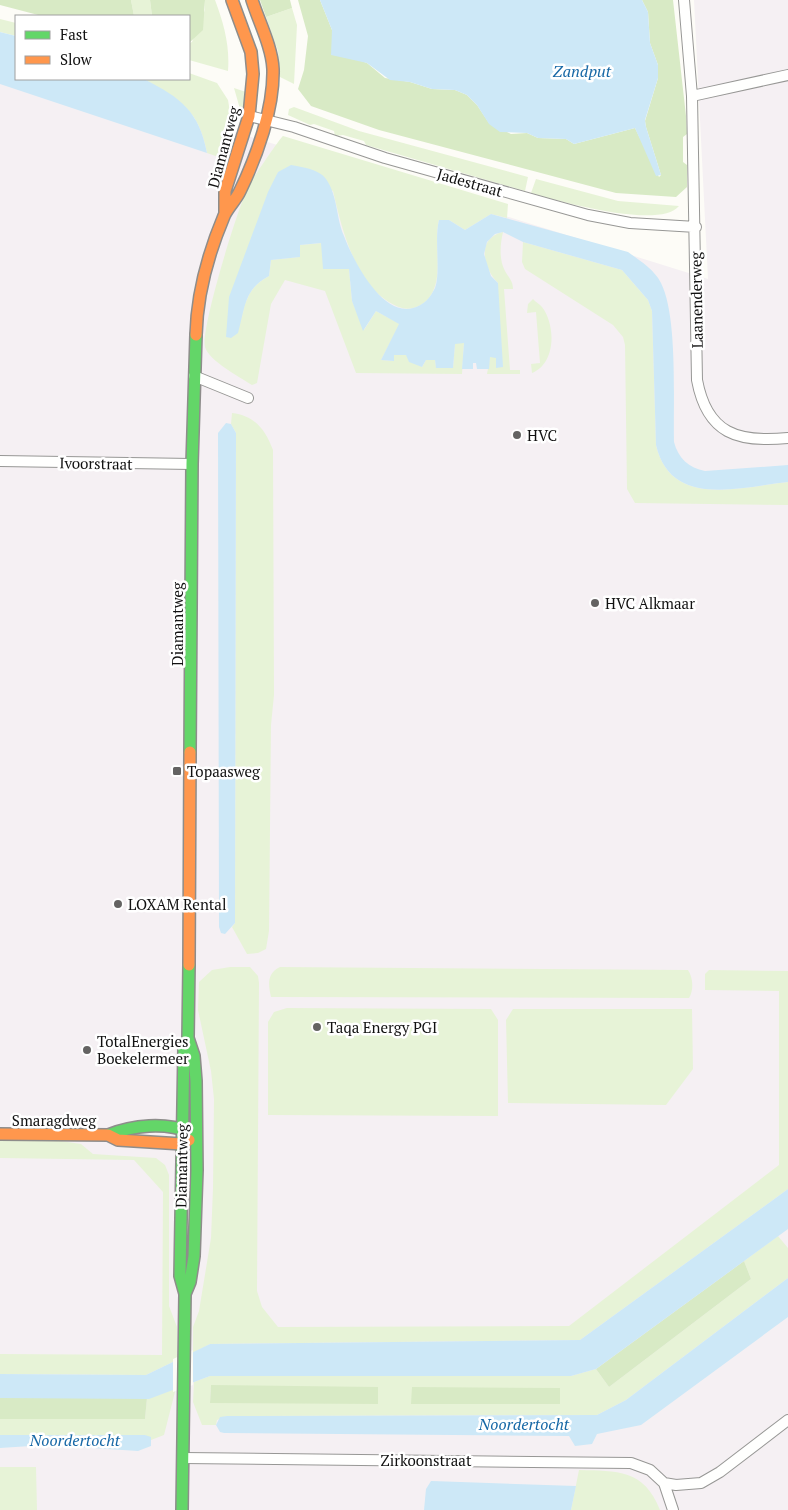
<svg xmlns="http://www.w3.org/2000/svg" width="788" height="1510" viewBox="0 0 788 1510" font-family="'PT Serif',serif">
<rect width="100%" height="100%" fill="#fdfcf7"/>
<!-- industrial -->
<path fill="#f5f0f3" d="M694 0H788V1510H0V59L16 79H65L708 279Z"/>
<!-- green -->
<path fill="#e7f3d7" fill-rule="evenodd" d="M131 0H150L152 16H134Z
M205 0H215C224 24 230 46 228 71L189 60V43L192 42 205 10Z
M292 8 297 25 294 84 280 77 278 51 266 17Z
M0 19 16 23V36L0 32Z
M189 73 217 83 228 100 234 136 227 160 207 153C198 107 180 102 144 79H189Z
M234 88 246 92 242 116Z
M294 107 359 131 528 177 525 191 366 145 364 141 343 135 335 136 334 131 314 124 310 125 288 115 289 109Z
M283 136 508 204 507 218 491 214 465 230 449 220H439C433 243 444 274 431 295 425 305 412 311 402 308 357 294 342 230 333 191L278 172 238 333C245 308 244 289 269 276L271 260 299 257 300 245 322 243 349 269 352 301 364 330 376 311 400 324 381 360 394 361V355H406L422 367 426 360H435L436 367 453 368 455 343H464L462 374 356 373 325 291 285 280 271 304 257 383 252 385C240 377 209 361 205 347 200 330 239 203 250 183 254 177 280 138 283 136Z
M536 179 618 201 679 206C660 230 558 201 531 193Z
M503 232C500 245 499 260 505 271 509 278 513 281 513 289H504L510 370H520V374H487L490 357H496L498 283C483 268 476 238 503 232Z
M523 242 622 270 648 300 652 311 656 445C671 509 740 487 788 482V505L635 503 627 489 625 345 623 337 613 325 525 269 522 262Z
M533 299C535 302 540 304 542 307 556 325 556 364 532 373L531 364 540 363 536 312 527 313 528 304Z
M232 413C255 416 265 429 273 450L274 695 271 725 269 931 266 949 258 953 247 954 232 927 235 923 236 433 231 424Z
M230 967H250L258 976 259 983 257 1291 262 1307 278 1327 569 1326 779 1165V991L705 990V974L709 970 788 971V1189L580 1340 210 1344 193 1353V1327L199 1311 211 1238 213 1188 214 1099 211 1071 198 1010 199 982 212 970Z
M280 967 688 970C693 977 694 990 689 998L271 997C268 984 267 973 280 967Z
M287 1008 491 1009 498 1020V1116L268 1115V1022L274 1012Z
M513 1009H692L693 1069 666 1105 508 1103 506 1020Z
M0 1141H61L81 1144 93 1154 156 1158 165 1165 169 1175V1306L177 1327V1360L146 1375 0 1374V1354L162 1355 163 1192 134 1160 0 1158Z
M778 1236 788 1248V1278L626 1400 597 1415 227 1416 217 1420 216 1425H202L193 1402 194 1382 210 1376H571L596 1369 609 1387 751 1279 744 1261ZM211 1385 378 1403H210Z
M176 1388 164 1435 151 1440 145 1435H0V1419H145L147 1398Z
M0 1467H36L37 1510H0Z
M579 1470C617 1471 644 1469 660 1510H571Z"/>
<!-- forest -->
<path fill="#d8eac5" d="M0 0H131L134 16H42L0 5Z
M150 0H205L203 30 189 43V16H152Z
M260 0H290L292 8 266 17Z
M298 0H320L332 30 356 59 367 63 385 78 410 82 432 89 455 90 467 95 477 105 489 123 511 134 527 133 538 138 566 139 574 144 635 128 659 177 661 175 646 127 645 121 658 78V65L650 43 648 12 642 0H673L686 116 687 134 683 137V162L687 165V187L676 197 616 193 379 130 311 106 298 89 304 70 308 36Z
M744 1261 751 1279 609 1387 596 1369Z
M211 1385 378 1387V1404L210 1403Z
M412 1387 560 1388V1404H411Z
M0 1398H147L145 1419H0Z"/>
<!-- water -->
<path fill="#cde8f7" d="M320 0H642L648 12 650 43 658 65V78L645 120 646 127 661 175 656 176 635 128 574 144 566 139 538 138 527 133 500 132 489 124 477 105 467 95 455 90 432 89 410 82 390 80 367 63 331 55 332 30Z
M0 32 16 36V79H144C181 98 199 111 207 153L0 84Z
M291 165C302 167 319 169 326 179 338 196 336 218 344 236 353 260 382 317 413 308 424 305 430 298 435 288 441 272 434 239 439 220H449L465 230 491 214 628 252C640 261 654 269 661 283 678 317 673 401 674 442 678 458 689 468 705 471L788 465V482C740 487 671 509 656 445L652 311 648 300 622 270 523 242 503 232 495 234 487 242 484 254 491 276 498 283 503 367 496 368V358L490 357 489 369H477L476 363H473V369H462L464 343 455 344 453 368H436L435 360H426L422 367 409 362 406 355H394V361L381 360 399 324 376 311 363 331 352 301 349 269H323L321 243 300 245V257L271 260 269 276C244 289 245 308 238 333L231 338 226 337 229 297 268 192 278 172Z
M226 423 231 424 236 433 235 923 225 934 221 933 219 927 218 433Z
M788 1189V1229L596 1369 571 1376H210L149 1399 0 1398V1374L146 1375 210 1344 580 1340Z
M788 1278V1317L641 1425 597 1434 592 1444 575 1446 569 1436 224 1433 220 1432 216 1425 220 1417 227 1416 597 1415 626 1400Z
M0 1435H145L151 1437V1446L138 1451 46 1445 0 1448Z
M431 1481H432L576 1486 571 1510H424L426 1489Z"/>
<!-- pier -->
<path fill="#fdfcf7" d="M193 1350V1385L173 1392V1359Z"/>
<g fill="none" stroke-linecap="round" stroke-linejoin="round">
<!-- street casing -->
<g stroke="#979795" stroke-width="12">
<path id="street" d="M684 0 692 96 697 380C707 434 738 443 788 438
M692 96 788 75
M249 116 294 127 385 158 588 215 630 223 696 227
M194 376 248 398
M0 461 192 464
M183 1458 631 1463 650 1470 664 1483 676 1485 701 1483 720 1472 788 1420
M664 1483 673 1510"/>
</g>
<!-- fast casing -->
<g stroke="#8e8d8b" stroke-width="14">
<path id="fast" d="M190 752 192 464 196 335
M108 1135C133 1125 165 1122 190 1132
M185 1294 190 1282 194 1256 197 1170 196 1081 194 1056 188 1038 189 965
M182 1510 185 1294 180 1276 184 1047 188 1038"/>
</g>
<!-- slow casing -->
<g stroke="#8e8d8b" stroke-width="14">
<path id="slow" d="M225 214V191L249 116 253 74 251 52 232 0
M196 335C197 294 208 254 224 216 228 207 236 200 240 191 257 156 274 108 273 69 272 47 259 22 252 0
M189 965 190 752
M0 1134 108 1135 118 1140 182 1144 189 1140"/>
</g>
<!-- street -->
<use href="#street" stroke="#fffffe" stroke-width="10"/>
<!-- fast -->
<use href="#fast" stroke="#63d668" stroke-width="11"/>
<!-- slow -->
<use href="#slow" stroke="#ff974d" stroke-width="11"/>
</g>
<!-- markers -->
<g fill="#646362" stroke="#fff" stroke-width="2">
<circle cx="517" cy="435" r="5"/>
<circle cx="595" cy="603" r="5"/>
<rect x="172" y="766" width="10" height="10" rx="2.5"/>
<circle cx="118" cy="904" r="5"/>
<circle cx="317" cy="1027" r="5"/>
<circle cx="87" cy="1050" r="5"/>
</g>
<g text-anchor="middle" dominant-baseline="central" stroke-width="5" stroke-linejoin="round" paint-order="stroke">
<!-- street labels -->
<g font-size="15" fill="#111" stroke="#fff">
<text transform="translate(223 147) rotate(-75)">Diamantweg</text>
<text transform="translate(470 182) rotate(16)">Jadestraat</text>
<text transform="translate(696 300) rotate(-91)">Laanenderweg</text>
<text transform="translate(96 463) rotate(1)">Ivoorstraat</text>
<text transform="translate(177 624) rotate(-90)">Diamantweg</text>
<text x="54" y="1120">Smaragdweg</text>
<text transform="translate(181 1166) rotate(-89)">Diamantweg</text>
<text x="426" y="1460">Zirkoonstraat</text>
</g>
<!-- poi labels -->
<g font-size="15" fill="#111" stroke="#fff" text-anchor="start">
<text x="527" y="435">HVC</text>
<text x="605" y="603">HVC Alkmaar</text>
<text x="187" y="771">Topaasweg</text>
<text x="128" y="904">LOXAM Rental</text>
<text x="327" y="1027">Taqa Energy PGI</text>
<text x="97" y="1041">TotalEnergies<tspan x="97" dy="17">Boekelermeer</tspan></text>
</g>
<!-- water labels -->
<g font-size="16" font-style="italic" fill="#1768a6" stroke="#fff">
<text x="582" y="71">Zandput</text>
<text x="524" y="1424">Noordertocht</text>
<text x="75" y="1440">Noordertocht</text>
</g>
</g>
<!-- legend -->
<rect x="15" y="15" width="175" height="65" fill="#ffffff" stroke="#a0a0a0"/>
<rect x="25" y="31" width="25" height="8" fill="#63d668" stroke="#a0a0a0"/>
<text x="60" y="40" font-size="15" fill="#111111">Fast</text>
<rect x="25" y="56" width="25" height="8" fill="#ff974d" stroke="#a0a0a0"/>
<text x="60" y="65" font-size="15" fill="#111111">Slow</text>
</svg>
